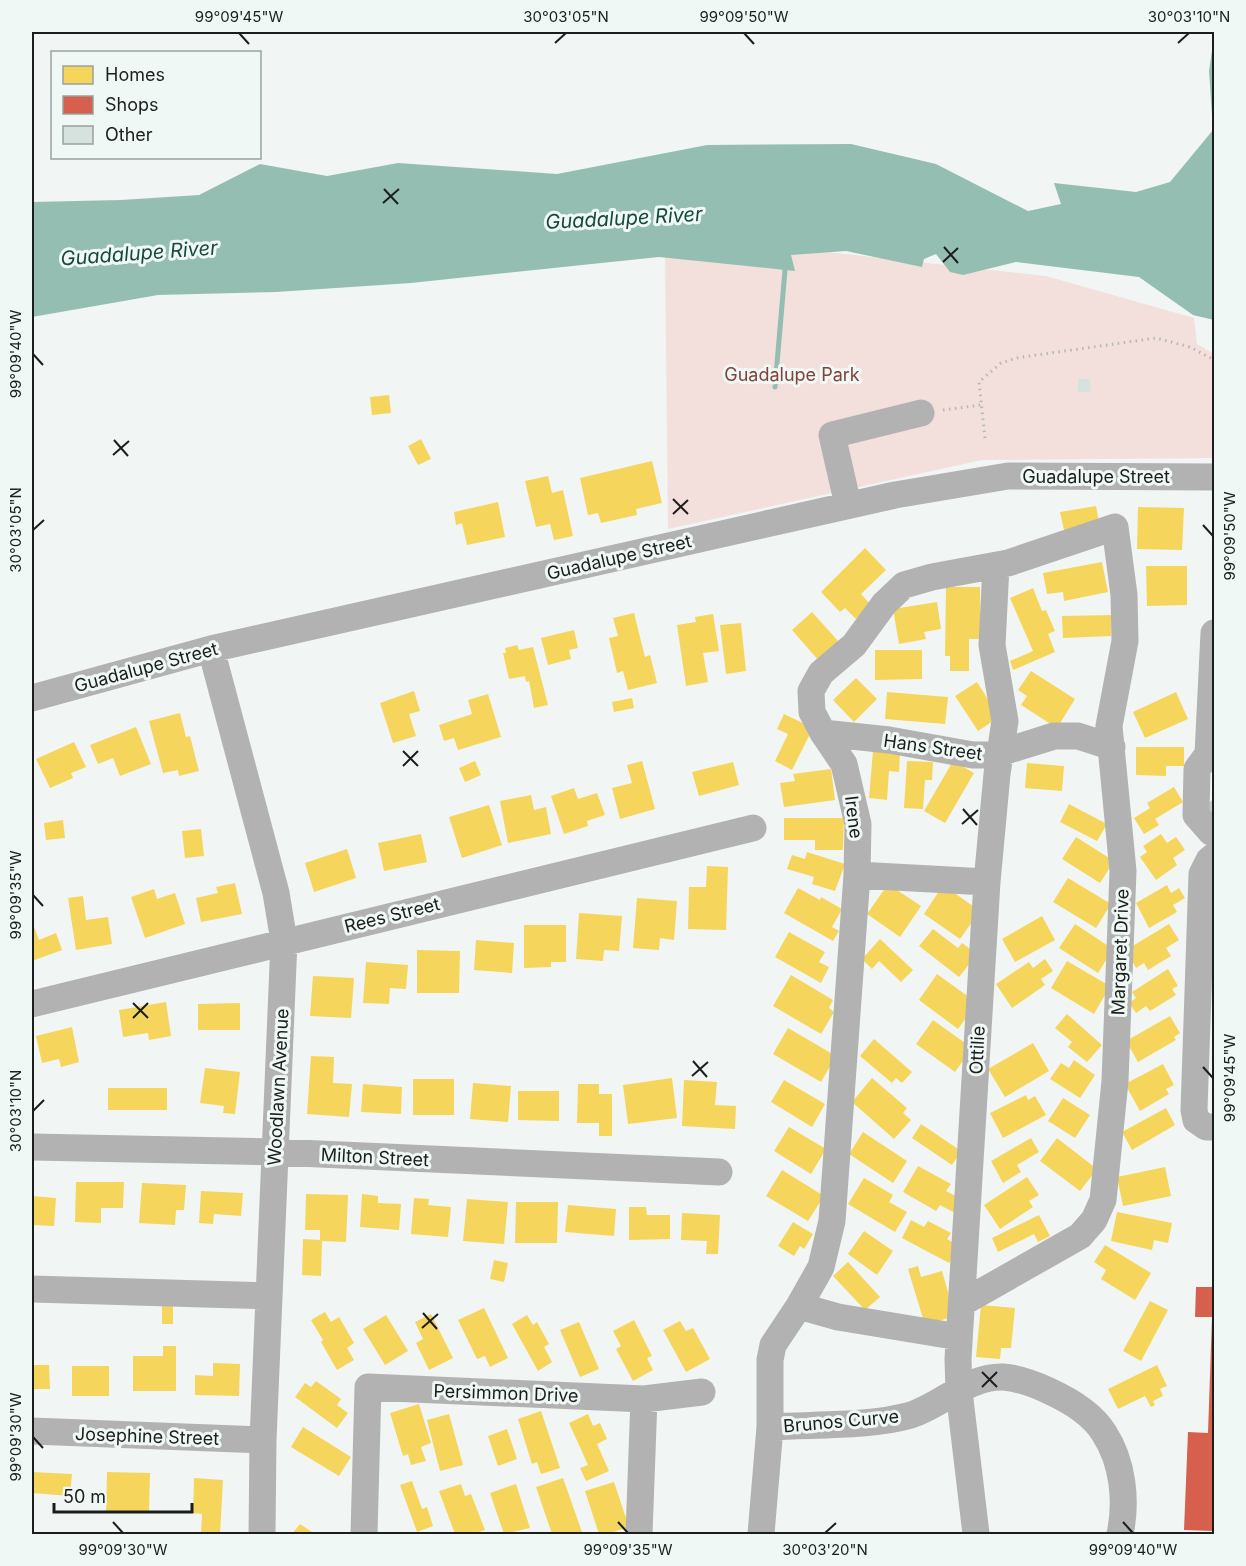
<svg xmlns="http://www.w3.org/2000/svg" width="1246" height="1566" viewBox="0 0 1246 1566" font-family="Inter,sans-serif">
<rect width="100%" height="100%" fill="#f1f6f4"/>
<!-- green -->
<path fill="#f3dfdc" d="M800 249 1046 276 1194 318 1197 344 1214 354V458L982 460 668 529 665 251Z"/>
<!-- water -->
<path fill="#95beb2" d="M1214 37V320L1193 315 1139 277 1016 262 963 275 950 272 936 254 924 259 922 267 846 251 791 255 795 271 659 257 411 283 276 292 158 295 32 317V202L121 200 199 195 260 164 327 176 398 163 557 174 707 145 851 144 936 164 1028 211 1061 204 1054 183 1136 192 1170 182 1213 130 1209 71Z"/>
<!-- homes -->
<path fill="#f6d55c" d="M389 395 391 413 372 415 370 397Z
M421 439 431 459 418 465 408 446Z
M652 461 662 503 636 509 637 515 601 523 598 513 588 515 580 478Z
M548 476 552 493 563 490 573 536 554 540 550 524 536 527 525 481Z
M498 502 505 537 467 545 462 523 456 525 454 512Z
M1096 506 1100 527 1065 534 1060 512Z
M1138 507 1184 508 1182 550 1137 549Z
M865 548 886 570 861 594 871 605 856 619 845 608 840 612 821 592Z
M1102 562 1108 592 1064 601 1063 592 1047 594 1043 573Z
M1146 566H1187V605L1147 606Z
M946 587H980V639H969V671H950V656H945Z
M1033 588 1042 611 1046 610 1055 631 1048 634 1055 652 1013 670 1010 661 1033 651 1010 598Z
M937 602 941 629 924 632 926 639 899 644 893 609Z
M812 612 839 642 819 661 792 630Z
M634 613 645 657 650 655 657 683 628 690 623 671 617 673 609 638 618 636 613 618Z
M713 614 719 651 703 653 708 682 686 686 677 625 696 622 695 617Z
M1111 615V636L1063 638 1062 616Z
M741 623 746 671 726 674 720 625Z
M574 630 578 648 569 650 571 659 548 665 541 638Z
M517 645 519 650 533 647 548 705 534 708 529 681 526 682 525 676 509 679 503 653H506L505 648Z
M875 650H922V679L875 680Z
M1031 671 1075 699 1057 728 1021 705 1027 696 1018 690Z
M856 678 877 699 854 722 833 700Z
M977 682 999 717 978 731 955 696Z
M414 691 420 711 409 714 416 736 393 743 380 703Z
M887 692 948 697 945 724 885 719Z
M1176 692 1188 719 1145 738 1133 712Z
M488 694 501 737 458 750 454 738 444 741 439 725 472 714 468 700Z
M632 698 634 708 614 712 612 702Z
M180 713 186 737 190 736 199 771 179 776 178 770 163 773 149 721Z
M784 714 813 728 792 770 775 761 788 734 777 729Z
M136 727 151 764 120 776 113 758 98 764 90 745Z
M74 742 86 767 71 773 73 778 50 788 36 759Z
M1136 747H1184V766H1166V776L1136 775Z
M873 751 900 753 899 772 889 771 887 800 869 798Z
M475 761 481 775 465 782 459 768Z
M642 761 655 809 620 819 612 788 632 783 627 765Z
M907 761 933 762 932 780H925L923 809 904 808Z
M953 761 974 773 945 823 924 811Z
M733 762 739 785 699 796 692 772Z
M1027 763 1064 766 1062 791 1025 788Z
M831 769 835 800 784 807 780 783 795 781 793 774Z
M1174 787 1183 802 1155 819 1159 825 1144 834 1134 818 1150 808 1147 803Z
M574 788 578 799 597 793 605 815 587 821 588 826 564 834 551 796Z
M531 795 534 810 546 807 551 834 508 843 500 801Z
M1069 804 1107 824 1097 841 1060 822Z
M489 805 502 845 462 858 449 817Z
M784 818H844L843 850H815V840H784Z
M63 820 65 838 46 840 44 823Z
M201 829 204 856 185 858 182 831Z
M421 834 427 862 384 871 378 843Z
M1161 834 1167 843 1176 837 1185 850 1173 858 1177 865 1156 880 1140 857 1147 852 1143 846Z
M1076 837 1114 861 1100 883 1062 859Z
M347 849 356 878 314 892 305 863Z
M807 852 845 864 835 891 812 884 814 877 787 869 792 855 805 859Z
M707 866 728 867 726 930 688 929 689 887H706Z
M1068 878 1111 904 1096 928 1053 902Z
M235 883 242 914 201 922 196 898 218 893 216 887Z
M888 884 921 906 900 937 867 914Z
M943 885 980 911 960 939 924 914Z
M1167 885 1171 893 1179 888 1185 898 1173 905 1177 912 1149 928 1136 903Z
M798 888 820 900 821 897 842 909 832 927 839 931 833 941 784 913Z
M154 889 157 899 175 893 185 924 145 938 131 897Z
M83 896 86 920 108 917 112 944 76 950 68 898Z
M637 898 677 901 674 940 660 938 659 950 633 948Z
M579 913 622 916 619 951 604 950 603 961 576 959Z
M1042 916 1055 940 1015 962 1002 939Z
M32 921 39 940 56 933 62 950 32 961Z
M1075 924 1113 949 1098 973 1059 948Z
M1169 924 1179 940 1166 948 1171 956 1148 970 1144 963 1136 968 1129 955 1134 951 1131 947Z
M524 925H566V962H551V967L524 968Z
M933 929 958 948 962 943 977 954 959 977 919 946Z
M789 932 825 952 819 962 829 967 821 983 775 957Z
M880 939 913 970 901 982 879 961 872 969 862 959Z
M476 940 514 943 512 973 474 970Z
M417 950 460 951 459 993H417Z
M1045 959 1053 971 1041 979 1045 985 1012 1008 996 984 1029 962 1033 968Z
M1067 961 1110 986 1094 1014 1051 988Z
M366 962 408 965 406 989 390 988 389 1004 363 1003Z
M1168 969 1178 986 1172 989 1176 995 1150 1011 1146 1006 1136 1013 1129 1003 1136 998 1132 992Z
M937 974 977 1003 958 1029 919 1000Z
M791 975 833 1000 829 1008 834 1012 821 1034 773 1006Z
M313 976 354 978 351 1018 310 1016Z
M166 1002 171 1036 149 1040 148 1033 123 1037 119 1010Z
M240 1003V1030H198V1004Z
M1067 1014 1102 1045 1087 1062 1068 1047 1072 1042 1055 1028Z
M1170 1016 1180 1033 1174 1037 1176 1040 1138 1062 1126 1041Z
M933 1020 972 1048 955 1072 916 1044Z
M72 1027 79 1062 61 1067 59 1059 42 1063 36 1036Z
M788 1028 836 1056 821 1082 773 1054Z
M874 1039 912 1072 902 1083 896 1078 892 1083 860 1056Z
M1033 1043 1049 1071 1005 1097 988 1069Z
M311 1056 334 1057 333 1083 352 1084 349 1117 307 1114Z
M1074 1060 1095 1075 1080 1098 1050 1079 1061 1063 1069 1068Z
M1163 1064 1174 1085 1166 1089 1169 1094 1140 1111 1125 1084Z
M205 1068 240 1072 235 1114 223 1113 224 1106 200 1103Z
M672 1078 677 1118 628 1124 623 1085Z
M872 1078 907 1108 903 1113 911 1120 894 1139 852 1102Z
M413 1079H454V1115H413Z
M684 1080 717 1082 715 1105 736 1106 735 1129 682 1126Z
M784 1080 825 1104 812 1127 771 1102Z
M473 1083 511 1086 508 1122 470 1119Z
M363 1084 402 1087 401 1114 361 1112Z
M578 1084H599V1094H612V1136H599V1123H577Z
M108 1088H167V1110H108Z
M518 1091H559V1121L518 1120Z
M1026 1095 1028 1100 1035 1096 1046 1115 1003 1138 990 1113Z
M1063 1098 1090 1115 1075 1138 1048 1121Z
M1166 1108 1175 1125 1132 1150 1122 1132Z
M921 1124 961 1151 952 1165 912 1138Z
M789 1127 826 1149 811 1174 774 1151Z
M863 1132 907 1161 893 1183 849 1154Z
M1031 1138 1039 1152 1017 1165 1021 1172 1003 1183 991 1161Z
M1057 1138 1097 1169 1080 1191 1040 1161Z
M918 1166 951 1184 946 1191 961 1199 953 1212 940 1205 936 1211 903 1192Z
M1165 1167 1171 1196 1123 1206 1117 1177Z
M782 1170 824 1196 808 1221 766 1196Z
M1027 1177 1039 1195 1029 1201 1033 1207 1000 1229 984 1205Z
M864 1178 893 1195 889 1202 907 1212 895 1232 848 1204Z
M76 1182H124L123 1208H101V1223L75 1222Z
M142 1183 186 1185 184 1210H176L175 1225 139 1223Z
M201 1191 243 1193 241 1216 214 1214 213 1224 199 1223Z
M306 1194 348 1195 346 1242 322 1241 321 1276 302 1275 303 1239 320 1240V1230H305Z
M362 1194 378 1196V1203L401 1204 399 1230 360 1227Z
M32 1196 56 1198 54 1226 32 1225Z
M414 1198 429 1199 428 1205 451 1207 448 1237 411 1234Z
M467 1199 508 1202 504 1244 463 1241Z
M516 1202H558L557 1243H515Z
M568 1205 616 1209 614 1236 565 1232Z
M629 1207H646L647 1215H670V1239L629 1240Z
M1117 1212 1172 1223 1168 1243 1154 1240 1152 1250 1111 1241Z
M682 1213 720 1215 718 1254H706L707 1241 681 1240Z
M1039 1215 1050 1236 1038 1242 1034 1234 998 1252 992 1238Z
M911 1220 924 1227 928 1221 951 1233 947 1239 959 1246 949 1263 902 1238Z
M793 1222 813 1234 804 1249 800 1246 794 1256 778 1246Z
M864 1231 893 1251 877 1275 848 1254Z
M1105 1245 1151 1273 1135 1300 1101 1279 1106 1270 1094 1262Z
M494 1260 508 1263 504 1282 490 1279Z
M848 1262 880 1297 865 1310 833 1276Z
M918 1266 921 1277 942 1271 955 1316 925 1325 908 1269Z
M1150 1301 1168 1310 1141 1361 1123 1351Z
M162 1305 173 1306V1324H162Z
M981 1305 1015 1308 1011 1348H1001L1000 1359 976 1357Z
M484 1308 508 1358 490 1367 485 1356 477 1359 458 1320Z
M325 1312 331 1322 339 1317 354 1343 347 1348 354 1360 337 1370 321 1342 323 1340 311 1320Z
M431 1314 453 1358 429 1370 416 1343 423 1339 415 1322Z
M386 1315 408 1351 385 1365 363 1329Z
M527 1315 533 1325 537 1322 549 1344 544 1347 552 1362 538 1371 512 1324Z
M634 1320 652 1356 647 1358 653 1370 633 1381 616 1349 621 1346 613 1331Z
M680 1321 686 1331 693 1328 710 1359 686 1372 663 1330Z
M579 1322 599 1369 580 1377 560 1330Z
M163 1346H176V1391H133V1356H163Z
M213 1363 240 1364 239 1396 195 1395V1375L213 1376Z
M32 1365H49L50 1389H32Z
M1157 1365 1167 1386 1160 1389 1163 1396 1153 1401 1155 1405 1151 1407 1145 1396 1118 1409 1108 1389Z
M72 1366H109V1396H72Z
M316 1381 341 1399 337 1405 348 1413 337 1428 295 1397 305 1383 311 1387Z
M419 1404 431 1443 421 1447 426 1461 411 1465 408 1454 403 1456 390 1413Z
M541 1411 560 1468 541 1474 537 1462 532 1464 518 1419Z
M449 1414 463 1465 440 1471 427 1420Z
M588 1414 593 1426 600 1423 607 1439 597 1444 609 1471 586 1481 580 1468 588 1465 569 1423Z
M303 1427 351 1457 339 1476 291 1447Z
M507 1429 517 1459 498 1466 488 1436Z
M32 1472 72 1474 70 1496 32 1493Z
M107 1472 150 1473 149 1512H106Z
M194 1478 223 1480 220 1534H201L202 1514 193 1513Z
M563 1478 582 1532 576 1534H552L536 1487Z
M412 1481 422 1509 427 1507 433 1526 417 1532 400 1485Z
M614 1482 629 1527 607 1534H599L585 1491Z
M461 1484 465 1496 471 1494 485 1530 473 1534H455L439 1491Z
M516 1484 530 1528 504 1534 490 1493Z
M300 1524 315 1534H292Z"/>
<!-- shops -->
<path fill="#d6604d" d="M1196 1287H1214V1531L1184 1530 1188 1432 1208 1433 1212 1317H1195Z"/>
<g fill="none" stroke-linecap="round" stroke-linejoin="round">
<!-- stream -->
<path stroke="#95beb2" stroke-width="5" d="M775 387 785 270 782 264"/>
</g>
<!-- building -->
<path fill="#d5e2de" d="M1078 379H1090L1091 392H1078Z"/>
<g fill="none" stroke-linecap="round" stroke-linejoin="round">
<!-- minor-tunnel -->
<path stroke="#c6cbc9" stroke-width="27" stroke-dasharray="27 14" stroke-linecap="butt" d="M1208 804 1214 810"/>
<!-- path -->
<path stroke="#b5b7b6" stroke-width="3" stroke-dasharray="1.5 4.5" stroke-linecap="butt" d="M943 410 981 405
M985 438 979 382 1001 363 1016 358 1156 338 1190 347 1214 360"/>
<!-- minor -->
<path stroke="#b2b2b2" stroke-width="27" d="M848 505 832 435 921 413
M1214 633 1208 754 1197 769 1196 815 1211 832H1214
M211 649 276 893 284 941 263 1440 262 1534
M32 698 211 649 895 495 1008 476 1214 477
M823 733 889 740 973 755H993L1054 736H1078L1112 747
M1214 856 1209 860 1202 874 1194 1110 1196 1120 1206 1127H1214
M857 875 987 882
M32 1004 753 828
M32 1147 275 1152 719 1172
M32 1289 269 1296
M799 1306 838 1317 959 1337
M770 1427C814 1424 869 1427 911 1415 942 1405 968 1376 1003 1377 1017 1378 1034 1384 1047 1390 1067 1399 1092 1413 1104 1433 1123 1462 1127 1501 1120 1534
M32 1431 263 1440
M364 1534 368 1387 644 1399 702 1392
M639 1534 644 1399
M761 1534 770 1427V1360L773 1345 799 1306 821 1267 832 1221 857 875 858 824 844 764 823 733 812 712 811 691 821 673 854 645 884 604 904 585 932 577 1008 563 1115 527 1124 595 1125 641 1109 726 1123 871 1115 1081 1103 1200 1094 1220 1080 1236 962 1303
M976 1534 959 1391 958 1359 987 882 997 774 1005 721 992 645 996 566"/>
</g>
<!-- ticks -->
<path fill="none" stroke="#1b1e1d" stroke-width="2" d="M239 33 249 44M744 33 754 44M555 43 566 33M1178 43 1189 33M384 189 398 204M383 203 399 189M944 247 958 263M943 262 958 248M33 354 43 365M114 440 128 456M113 455 129 441M673 499 688 514M673 514 688 500M1203 525 1213 536M33 530 44 520M403 751 418 766M403 766 418 751M963 809 977 825M962 824 978 810M33 895 43 906M133 1003 148 1018M133 1018 148 1003M693 1061 707 1077M1203 1067 1213 1078M692 1076 708 1062M33 1111 44 1100M423 1313 437 1329M422 1328 438 1314M982 1372 997 1387M982 1387 997 1372M33 1437 43 1448M113 1522 123 1533M618 1522 628 1533M1123 1522 1133 1533M825 1533 836 1523"/>
<g text-anchor="middle" dominant-baseline="central" stroke-width="6" stroke-linejoin="round" paint-order="stroke">
<!-- park labels -->
<g font-size="18" fill="#85403b" stroke="#eff8f5">
<text x="792" y="374">Guadalupe Park</text>
</g>
<!-- street labels -->
<g font-size="18" fill="#1b1e1d" stroke="#eff8f5">
<text x="1096" y="476">Guadalupe Street</text>
<text transform="translate(619 557) rotate(-13)">Guadalupe Street</text>
<text transform="translate(146 667) rotate(-15)">Guadalupe Street</text>
<text transform="translate(933 747) rotate(8)">Hans Street</text>
<text transform="translate(854 817) rotate(83)">Irene</text>
<text transform="translate(392 915) rotate(-14)">Rees Street</text>
<text transform="translate(1120 952) rotate(-88)">Margaret Drive</text>
<text transform="translate(977 1050) rotate(-87)">Ottilie</text>
<text transform="translate(278 1087) rotate(-87)">Woodlawn Avenue</text>
<text transform="translate(375 1157) rotate(3)">Milton Street</text>
<text transform="translate(506 1393) rotate(2)">Persimmon Drive</text>
<text transform="translate(841 1421) rotate(-5)">Brunos Curve</text>
<text transform="translate(147 1436) rotate(2)">Josephine Street</text>
</g>
<!-- water labels -->
<g font-size="20" font-style="italic" fill="#16483c" stroke="#eff8f5">
<text transform="translate(624 218) rotate(-3)">Guadalupe River</text>
<text transform="translate(139 253) rotate(-4)">Guadalupe River</text>
</g>
</g>
<!-- border -->
<rect width="1246" height="1566" fill="none" stroke="#eff8f5" stroke-width="66"/>
<!-- legend -->
<rect x="51" y="51" width="210" height="108" fill="#eff8f5" stroke="#9aa19f" stroke-width="1.5"/>
<rect x="63" y="66" width="30" height="18" fill="#f6d55c" stroke="#9aa19f" stroke-width="1.5"/>
<text x="105" y="81" font-size="18" fill="#1b1e1d">Homes</text>
<rect x="63" y="96" width="30" height="18" fill="#d6604d" stroke="#9aa19f" stroke-width="1.5"/>
<text x="105" y="111" font-size="18" fill="#1b1e1d">Shops</text>
<rect x="63" y="126" width="30" height="18" fill="#d5e2de" stroke="#9aa19f" stroke-width="1.5"/>
<text x="105" y="141" font-size="18" fill="#1b1e1d">Other</text>
<!-- scale -->
<path d="M54 1503v9h138v-9" fill="none" stroke="#1b1e1d" stroke-width="3"/>
<text x="63" y="1503" font-size="18" fill="#1b1e1d" stroke="#eff8f5" stroke-width="4.5" paint-order="stroke">50 m</text>
<rect x="33" y="33" width="1180" height="1500" fill="none" stroke="#1b1e1d" stroke-width="2"/>
<g font-size="15" text-anchor="middle" fill="#1b1e1d">
<text x="239" y="22">99°09'45"W</text>
<text x="566" y="22">30°03'05"N</text>
<text x="744" y="22">99°09'50"W</text>
<text x="1189" y="22">30°03'10"N</text>
<text transform="translate(16 354) rotate(-90)" y="5">99°09'40"W</text>
<text transform="translate(16 530) rotate(-90)" y="5">30°03'05"N</text>
<text transform="translate(1230 536) rotate(-90)" y="5">99°09'50"W</text>
<text transform="translate(16 895) rotate(-90)" y="5">99°09'35"W</text>
<text transform="translate(1230 1078) rotate(-90)" y="5">99°09'45"W</text>
<text transform="translate(16 1111) rotate(-90)" y="5">30°03'10"N</text>
<text transform="translate(16 1437) rotate(-90)" y="5">99°09'30"W</text>
<text x="123" y="1555">99°09'30"W</text>
<text x="628" y="1555">99°09'35"W</text>
<text x="825" y="1555">30°03'20"N</text>
<text x="1133" y="1555">99°09'40"W</text>
</g>
</svg>
